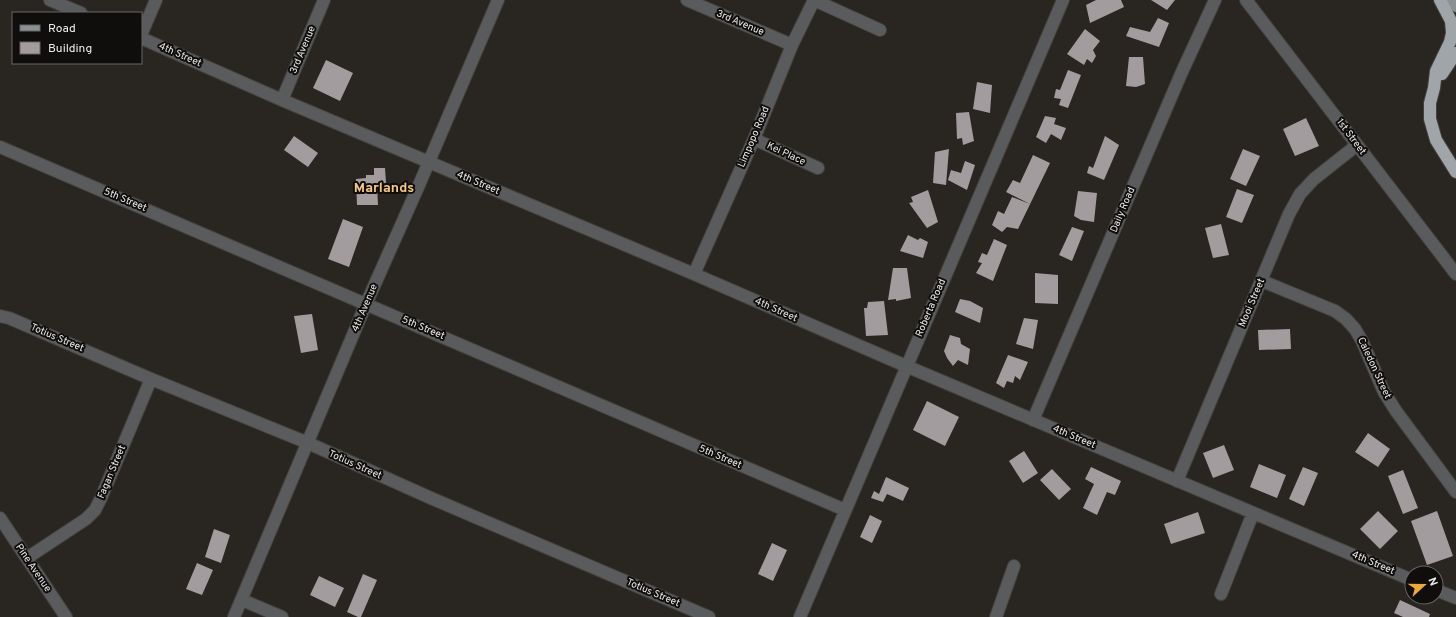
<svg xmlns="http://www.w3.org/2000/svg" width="1456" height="617" viewBox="0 0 1456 617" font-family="Overpass,sans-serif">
<rect width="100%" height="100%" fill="#292521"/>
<!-- building -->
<path fill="#a29c9f" d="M1096 0H1121L1124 7 1090 23 1086 5Z
M1151 0H1175L1167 10Z
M1158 18 1169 23 1159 47 1126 36 1130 27 1150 32Z
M1085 29 1100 41 1093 50 1096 56 1092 63 1087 59 1084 65 1067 54Z
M1129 57H1143L1145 84 1136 87 1126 86Z
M326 60 353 73 340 101 313 88Z
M1068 70 1081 75 1068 108 1059 105 1061 99 1054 98 1056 89 1060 90Z
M977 82 992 85 990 113 973 109Z
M969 112 974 141 963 145 962 138 957 139 956 113Z
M1045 116 1056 118 1054 124 1066 128 1061 140 1051 134 1046 143 1036 137Z
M1306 118 1319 146 1295 156 1283 129Z
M294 136 318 153 308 167 284 150Z
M1105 136 1119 145 1104 180 1087 173 1089 166 1093 168Z
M949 149 946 185 933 183 935 152Z
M1243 149 1260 156 1246 186 1230 179Z
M1033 155 1050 163 1018 229 1007 227 1002 232 992 225 998 211 1004 214 1012 197 1030 204 1006 192 1013 180 1020 183Z
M965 161 975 165 967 190 948 180 951 170 961 173Z
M374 168H385L386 183 377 184 378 205H357L356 179 366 178V175H374Z
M1237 189 1254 195 1242 223 1226 217Z
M928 190 938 222 927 228 909 203 913 202 911 197Z
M1078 191 1097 193 1094 222 1081 220 1074 216Z
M343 219 363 227 349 267 328 259Z
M1221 224 1229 255 1213 258 1205 228Z
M1072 227 1084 231 1072 261 1059 255Z
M908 235 918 240 920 238 928 242 923 258 900 251Z
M994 239 1007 245 993 281 976 273 982 263 978 262 982 253 987 255Z
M893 268H907L911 298 896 301V299L888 300Z
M1035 273 1058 275V304L1035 303Z
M960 299 970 301 983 308 980 323 955 312Z
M884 301 888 335 866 336 864 308H867L868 302Z
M312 314 318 350 301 353 294 316Z
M1024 318 1038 320 1033 349 1016 344Z
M1290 329 1291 349 1259 350 1258 330Z
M950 335 960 338 961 344 970 349 968 365 958 360 953 366 947 358 944 351Z
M1008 355 1028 362 1020 380 1015 376 1013 383 1007 381 1004 388 996 383Z
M927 401 959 417 945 446 913 430Z
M1368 433 1390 449 1378 467 1355 452Z
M1224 445 1234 470 1213 478 1203 453Z
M1024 451 1038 473 1023 483 1009 461Z
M1259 464 1286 475 1277 498 1250 487Z
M1091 467 1121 481 1115 495 1107 492 1097 515 1083 508 1094 484 1085 479Z
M1303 467 1318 473 1304 506 1289 499Z
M1052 469 1071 489 1059 500 1040 480Z
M1403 470 1418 508 1403 514 1388 476Z
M886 477 909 488 903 501 887 494 883 502 871 498 874 491 879 494Z
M1378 511 1398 531 1380 549 1360 529Z
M1437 511 1453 556 1427 565 1411 521Z
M1198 512 1205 533 1171 544 1164 524Z
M870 515 882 521 872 543 860 537Z
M214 529 230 535 221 563 205 557Z
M772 543 787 550 773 581 758 574Z
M197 563 213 570 202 595 186 589Z
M363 574 377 580 361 617H358L347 612Z
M319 576 344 588 335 607 310 595Z
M1400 600 1430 614 1429 617H1403L1394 613Z"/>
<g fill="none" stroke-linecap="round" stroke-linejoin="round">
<!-- minor casing -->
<g stroke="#44413d" stroke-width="14">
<path id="minor" d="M50 0 81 13
M687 0 792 45
M814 0 880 30
M1246 0 1456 274
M141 35 156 0
M141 38 282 100 694 274 906 366 1412 580
M282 100 324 0
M754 139 818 168
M0 147 845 510
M694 274 754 139 792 45 814 0
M1262 281 1335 311 1346 319 1355 329 1362 341 1384 392 1396 411 1456 492
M0 316 9 318 151 379 308 443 433 499 709 617
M1033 420 1181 74 1215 0
M1177 481 1289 214 1300 194 1314 179 1357 145
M0 518 66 617
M27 558 86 519 95 510 101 498 151 379
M1436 590 1456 598
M1221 594 1253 513
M242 600 282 617
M234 617 366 304 419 185 498 0
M800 617 1063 0
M996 617 1014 566"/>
</g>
<!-- major casing -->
<g stroke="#44413d" stroke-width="14">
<path id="major" d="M1450 0 1456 6"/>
</g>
<!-- highway casing -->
<g stroke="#44413d" stroke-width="14">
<path id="highway" d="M1440 0 1451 21 1452 33 1450 42 1436 71 1434 88 1430 103V119L1436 140 1456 172
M1442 74 1456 53"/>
</g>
<!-- minor -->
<use href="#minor" stroke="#595b5d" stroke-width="12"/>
<!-- major -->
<use href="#major" stroke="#8b9093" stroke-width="12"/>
<!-- highway -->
<use href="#highway" stroke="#9fa5a9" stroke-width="12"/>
</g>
<g text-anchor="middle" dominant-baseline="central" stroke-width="4" stroke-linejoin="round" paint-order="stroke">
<!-- street labels -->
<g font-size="10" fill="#edeae8" stroke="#100e0d">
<text transform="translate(740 23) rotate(23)">3rd Avenue</text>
<text transform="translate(303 50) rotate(-67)">3rd Avenue</text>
<text transform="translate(180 55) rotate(24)">4th Street</text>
<text transform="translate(754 137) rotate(-67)">Limpopo Road</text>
<text transform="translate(1351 137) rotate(53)">1st Street</text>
<text transform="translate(786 154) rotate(25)">Kei Place</text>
<text transform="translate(478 183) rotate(23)">4th Street</text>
<text transform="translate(125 200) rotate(23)">5th Street</text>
<text transform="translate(1123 210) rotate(-67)">Daily Road</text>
<text transform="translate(1252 303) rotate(-67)">Mooi Street</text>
<text transform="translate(365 308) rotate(-67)">4th Avenue</text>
<text transform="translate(931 308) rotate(-67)">Roberta Road</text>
<text transform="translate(776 310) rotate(24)">4th Street</text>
<text transform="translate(423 328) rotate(23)">5th Street</text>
<text transform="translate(57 338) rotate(23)">Totius Street</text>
<text transform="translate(1374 368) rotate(65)">Caledon Street</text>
<text transform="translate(1074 437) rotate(23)">4th Street</text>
<text transform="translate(720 457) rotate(23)">5th Street</text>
<text transform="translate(355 465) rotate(24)">Totius Street</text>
<text transform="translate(112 472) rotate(-67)">Fagan Street</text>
<text transform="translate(1373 563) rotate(23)">4th Street</text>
<text transform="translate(33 568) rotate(56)">Pine Avenue</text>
<text transform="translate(653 593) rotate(23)">Totius Street</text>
</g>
<!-- district labels -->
<g font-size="14" font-weight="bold" fill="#f7c684" stroke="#100e0d">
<text x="384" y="188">Marlands</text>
</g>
</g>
<!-- legend -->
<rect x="12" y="12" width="130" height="52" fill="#100e0d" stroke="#686665"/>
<rect x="20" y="25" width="20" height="6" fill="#8b9093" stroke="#686665"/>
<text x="48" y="32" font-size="12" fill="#edeae8">Road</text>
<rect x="20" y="42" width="20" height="12" fill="#a29c9f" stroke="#686665"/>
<text x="48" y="52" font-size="12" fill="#edeae8">Building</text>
<!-- north arrow -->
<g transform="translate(1424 585) rotate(69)"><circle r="19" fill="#100e0d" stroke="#686665"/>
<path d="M0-3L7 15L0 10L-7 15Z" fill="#eda83b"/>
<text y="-6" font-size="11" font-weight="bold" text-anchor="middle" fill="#edeae8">N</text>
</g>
</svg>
